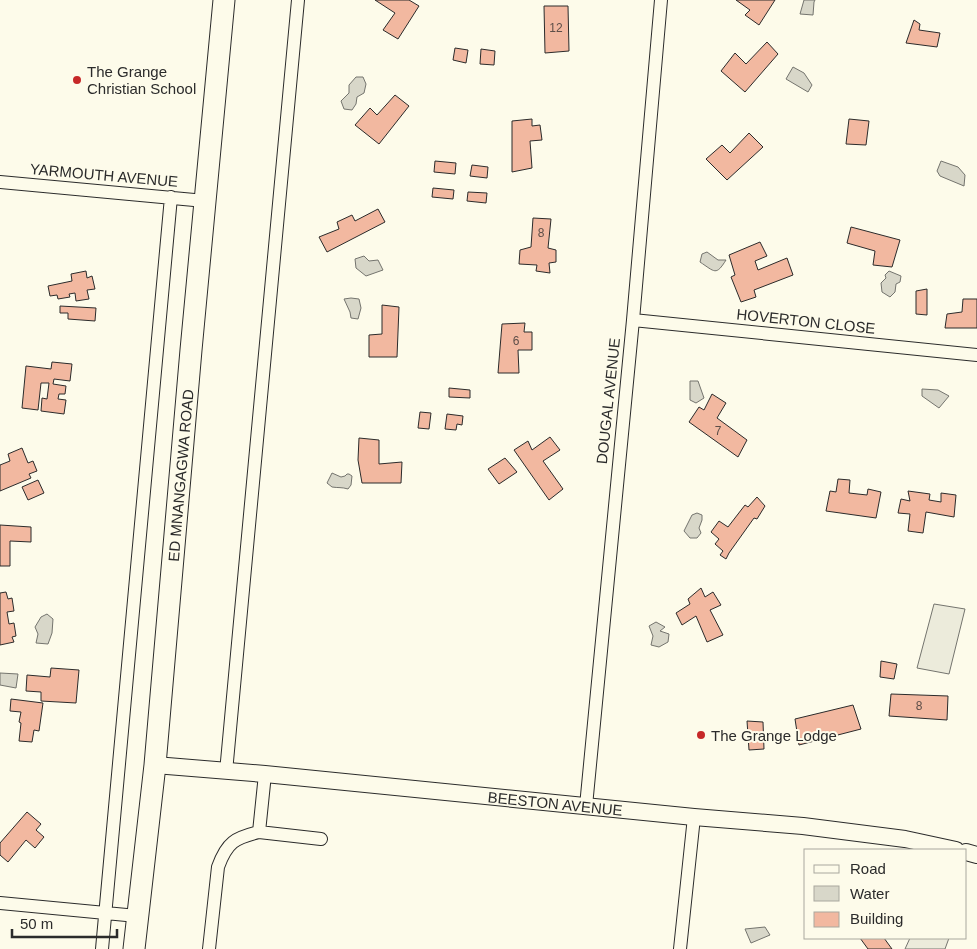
<svg xmlns="http://www.w3.org/2000/svg" width="977" height="949" viewBox="0 0 977 949" font-family="Arial,sans-serif">
<rect width="100%" height="100%" fill="#fdfbea"/>
<!-- green -->
<path fill="#ecebdb" stroke="#74746e" d="M934 604 965 609 949 674 917 668Z
M910 938H949L945 949H905Z"/>
<!-- water -->
<path fill="#d8d7c9" stroke="#74746e" d="M804 0H815L814 2 813 15 800 14Z
M793 67 804 73 812 85 808 92 786 79Z
M356 77H363L366 84 364 93 357 97 356 104 352 110 344 109 341 101 349 93V85Z
M941 161 958 167 965 175 964 186 940 176 937 171Z
M707 252 718 260H726C716 276 715 272 700 262L702 254Z
M364 256 369 261 378 260 383 270 366 276 356 268 355 259Z
M889 271 901 276 900 282 896 284 895 292 890 297 882 292 881 283 886 278 885 275Z
M351 298 359 299 361 308 358 319 351 318 350 312 344 299Z
M690 381H698L704 398 696 403 690 400Z
M922 389 938 390 949 396 939 408 922 396Z
M332 473 341 477 345 476 347 474H349L352 476 351 485 348 489C342 487 338 488 332 487L327 483Z
M697 513 702 515V520L699 528 701 533 697 538H690L684 531 692 515Z
M47 614 53 619 52 633 48 644 36 643 38 634 35 627 41 617Z
M656 622 665 627 660 631 669 634 668 642 659 647 651 645 653 636 649 626Z
M0 673 18 674 16 688 0 685Z
M765 927 770 935 751 943 745 929Z"/>
<!-- building -->
<path fill="#f2b8a0" stroke="#2b2b2b" d="M375 0H409L419 6 398 39 383 30 395 13Z
M736 0H775L759 25 745 15 750 10Z
M544 6H568L569 51 545 53Z
M914 20 920 24 919 30 940 33 937 47 906 43Z
M767 42 778 54 745 92 721 71 735 53 746 64Z
M455 48 468 50 466 63 453 60Z
M481 49 495 51 494 65 480 64Z
M395 95 409 106 379 144 355 125 370 108 377 115Z
M532 119V126L540 125 542 140 530 141 532 168 512 172V121Z
M849 119 869 121 866 145 846 144Z
M749 133 763 147 727 180 706 159 722 145 730 153Z
M435 161 456 163 455 174 434 172Z
M472 165 488 167 487 178 470 176Z
M433 188 454 190 453 199 432 197Z
M468 192 487 193 486 203 467 201Z
M378 209 385 222 327 252 319 237 339 229 337 222 352 215 355 221Z
M533 218 551 219 548 248 556 250V262L549 263 550 273 536 271 537 265 519 264 520 250 531 247Z
M851 227 900 240 892 267 873 265 875 251 847 243Z
M760 242 767 256 755 261 758 270 787 258 793 275 754 290 756 297 741 302 731 277 735 275 729 255Z
M86 271 87 278 92 276 95 289 87 290 89 299 76 301 75 293 69 294 70 297 58 299 57 295 50 296 48 286 72 281 71 274Z
M927 289V315L916 314V291Z
M963 299H977V328H945L947 314 962 312Z
M382 305 399 307 397 357H369V335L382 334Z
M60 306 96 308 95 321 68 319V313H60Z
M525 323 524 332H532V350H518L519 373H498L502 324Z
M52 362 72 364 70 381 54 379 53 384 66 386 65 394H59L58 399 66 400 64 414 41 411 42 398 47 399 49 383H41L38 410 22 408 26 366 51 369Z
M449 388 470 390V398L449 397Z
M712 394 726 403 717 418 747 440 738 457 689 422 699 407 704 410Z
M420 412 431 413 429 429 418 428Z
M447 414 463 416 462 425 457 424 456 430 445 429Z
M550 437 560 450 543 461 563 489 549 500 514 450 528 441 532 450Z
M359 438 379 440V464L402 462 401 483H362L358 460Z
M22 448 28 463 33 461 37 471 29 474 31 478 0 491V465L10 461 8 454Z
M505 458 517 472 499 484 488 469Z
M838 479 850 480 849 493 867 495 868 489 881 492 876 518 826 511 830 491 836 492Z
M38 480 44 493 28 500 22 487Z
M908 491 930 494 929 500 941 502V493L956 495 954 517 926 512 923 533 908 531 910 514 898 513 901 499 910 501Z
M757 497 765 506 757 519 754 518 729 553 726 559 720 555 723 551 715 544 719 539 711 532 719 521 728 527 745 505 748 507Z
M0 525 31 527V542L10 541V566H0Z
M701 588 705 597 713 592 721 605 710 610 723 635 707 642 696 616 682 625 676 613 690 604 688 599Z
M6 592 8 599 12 598 14 611 7 612 9 624 14 623 16 636 12 637 14 642 0 645V593Z
M881 661 897 664 894 679 880 677Z
M51 668 79 670 76 703 41 701V692L26 691 27 675 50 677Z
M891 694 948 696 947 720 889 716Z
M11 699 43 703 39 731 34 730 32 742 19 741 21 723 19 722 21 712 10 711Z
M853 705 861 729 799 745 795 719Z
M747 721 763 722 764 749 749 750Z
M27 812 41 824 36 830 44 837 35 848 26 840 8 862 0 855V843Z
M860 938H884L892 949H868Z"/>
<g fill="none" stroke-linecap="round" stroke-linejoin="round">
<!-- minor casing -->
<g stroke="#2b2b2b" stroke-width="14">
<path id="minor" d="M0 182 205 201
M633 320 977 355
M226 772 298 0
M586 806 633 320 661 0
M259 832 321 839
M0 903 137 916
M102 949 171 197
M209 949 218 867C227 842 235 838 259 832L265 774
M680 949 694 817"/>
</g>
<!-- tertiary casing -->
<g stroke="#2b2b2b" stroke-width="18">
<g id="tertiary">
<path id="s1" d="M155 765 265 774 694 817 803 826 905 839 956 850"/>
<path d="M966 852 977 855"/>
</g>
</g>
<!-- trunk casing -->
<g stroke="#2b2b2b" stroke-width="23">
<g id="trunk">
<path id="s2" d="M134 949 155 765 191 350 224 0"/>
</g>
</g>
<!-- minor -->
<use href="#minor" stroke="#fdfbea" stroke-width="12"/>
<!-- tertiary -->
<use href="#tertiary" stroke="#fdfbea" stroke-width="16"/>
<!-- trunk -->
<use href="#trunk" stroke="#fdfbea" stroke-width="21"/>
</g>
<!-- markers -->
<g fill="#c62828" stroke="#fdfbea" stroke-width="2">
<circle cx="77" cy="80" r="5"/>
<circle cx="701" cy="735" r="5"/>
</g>
<g text-anchor="middle" dominant-baseline="central" stroke-width="4" stroke-linejoin="round" paint-order="stroke">
<!-- number labels -->
<g font-size="12" fill="#5d4e48">
<text x="556" y="28">12</text>
<text x="541" y="233">8</text>
<text x="516" y="341">6</text>
<text x="718" y="431">7</text>
<text x="919" y="706">8</text>
</g>
<!-- poi labels -->
<g font-size="15" fill="#2b2b2b" stroke="#fdfbea" text-anchor="start">
<text x="87" y="71">The Grange<tspan x="87" dy="17">Christian School</tspan></text>
<text x="711" y="735">The Grange Lodge</text>
</g>
<!-- street labels -->
<g font-size="15" fill="#2b2b2b" stroke="#fdfbea">
<text transform="translate(104 175) rotate(5)">YARMOUTH AVENUE</text>
<text transform="translate(806 321) rotate(6)">HOVERTON CLOSE</text>
<text transform="translate(608 401) rotate(-84)">DOUGAL AVENUE</text>
<text stroke="none"><textPath href="#s2" startOffset="476">ED MNANGAGWA ROAD</textPath></text>
<text stroke="none"><textPath href="#s1" startOffset="402">BEESTON AVENUE</textPath></text>
</g>
</g>
<!-- legend -->
<rect x="804" y="849" width="162" height="90" fill="#fdfbea" stroke="#a9a89e"/>
<rect x="814" y="865" width="25" height="8" fill="#fdfbea" stroke="#a9a89e"/>
<text x="850" y="874" font-size="15" fill="#2b2b2b">Road</text>
<rect x="814" y="886" width="25" height="15" fill="#d8d7c9" stroke="#a9a89e"/>
<text x="850" y="899" font-size="15" fill="#2b2b2b">Water</text>
<rect x="814" y="912" width="25" height="15" fill="#f2b8a0" stroke="#a9a89e"/>
<text x="850" y="924" font-size="15" fill="#2b2b2b">Building</text>
<!-- scale -->
<path d="M12 929v8h105v-8" fill="none" stroke="#2b2b2b" stroke-width="2.5"/>
<text x="20" y="929" font-size="15" fill="#2b2b2b" stroke="#fdfbea" stroke-width="4" paint-order="stroke">50 m</text>
</svg>
